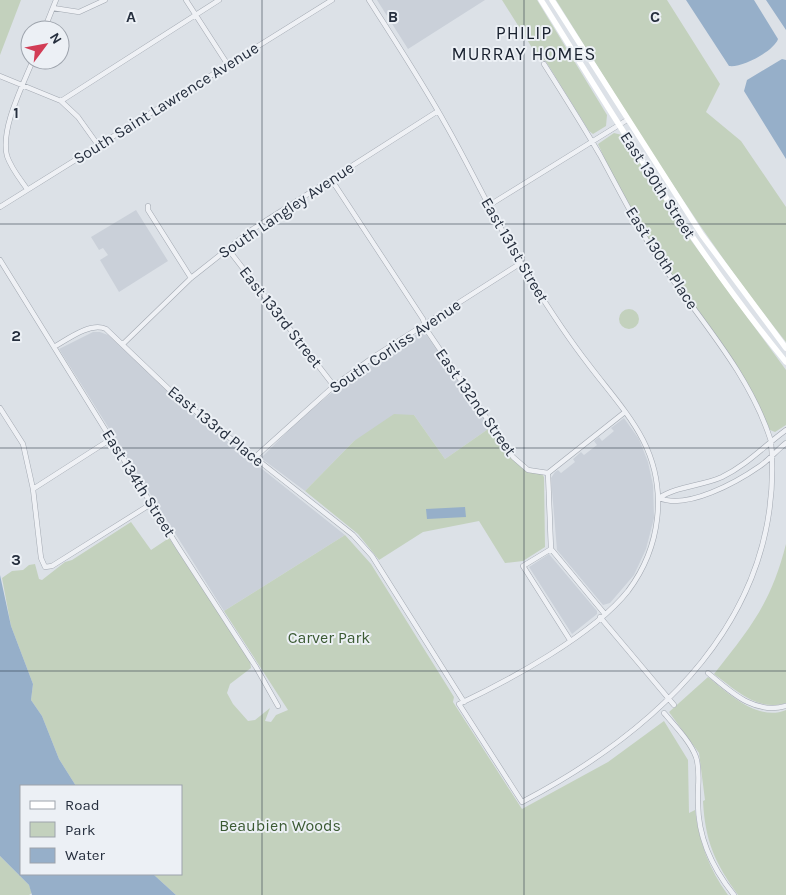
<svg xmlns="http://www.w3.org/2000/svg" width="786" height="895" viewBox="0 0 786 895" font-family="Karla,sans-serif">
<rect width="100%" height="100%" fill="#dce1e7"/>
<!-- built -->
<path fill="#cad0d9" d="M377 0H485L408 49Z
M136 210 168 261 119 292 100 260 108 255 103 248 99 250 91 237Z
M423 330 491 427 445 459 414 415 354 441 305 491 261 458 301 418 340 386Z
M93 332H100L108 335 198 418 345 535 224 611 59 349Z
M624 418 639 439 648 462 653 485 654 518 646 549 634 575 610 603 603 605 557 550 551 478 555 472 558 470 561 473 575 462 573 459 581 452 584 455 597 445 594 441 599 437 602 441 614 431 611 428Z
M549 554 597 611V614L572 634 529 567Z"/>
<!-- green -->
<path fill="#c3d1bd" d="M0 0H21L0 55Z
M502 0H537L607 115 606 126 593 134 589 131 545 60 541 62Z
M556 0H667L720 84 706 112 741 141 786 207V342C700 235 629 116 556 0Z
M614 133 622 135 625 139 679 224 786 370V425L775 432 770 430C741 367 705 322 666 266 640 228 616 185 598 144Z
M619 319a10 10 0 1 1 20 0a10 10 0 1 1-20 0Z
M394 414 414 415 445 459 491 427C504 446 515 472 542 474L544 477 545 547 523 561 505 563 479 521 423 532 379 560 358 534 305 491 354 441Z
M131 522 151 550 169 538 250 661 251 668 230 684 227 693 233 704 248 721 255 720 270 708 265 721 271 722 276 715 288 710 224 611 345 535 371 564 454 697 453 702 522 809 608 762 664 721 688 760 689 813 695 810C699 842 709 869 728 895H176L153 874H181V786H76L59 759 42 716 31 700 33 684 11 626 2 578 12 571 23 570 29 565 35 564 39 579 42 580 65 562 72 560Z
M786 544V703C757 712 736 690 714 674 751 627 771 603 786 544Z
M708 677C728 693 758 722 786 710V895H738C715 863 705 841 703 801L705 800 699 753 669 712Z
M0 856 29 885 32 893 29 895H0Z"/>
<!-- water -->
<path fill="#96afc9" d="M686 0H754L778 39C774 51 742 68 729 66Z
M766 0H786V30Z
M782 59 786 60V159L744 91 747 80Z
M465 507 466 517 427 519 426 509Z
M0 575 11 626 33 684 31 700 42 716 59 759 76 786H21V874H153L176 895H32L29 885 0 856Z"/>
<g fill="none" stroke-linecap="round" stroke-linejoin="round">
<!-- minor casing -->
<g stroke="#a2a8b1" stroke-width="5.5">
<path id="minor" d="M186 0 228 65
M369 0C395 41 422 82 446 125 475 176 499 230 531 280 549 309 568 338 589 365 607 389 629 413 643 440 668 489 661 547 628 591 593 635 510 680 459 704L522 802C655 732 786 618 771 441 749 372 698 318 659 260 637 226 619 190 600 155 582 124 563 94 544 64
M53 8 79 12 105 0
M44 30 56 0
M0 76 61 101 78 117 98 145
M61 101 219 0
M331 179 423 319 426 329 513 457 528 470 548 473 551 549 604 613
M27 189C20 179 11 168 7 156 0 129 23 85 33 60
M148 206V210L191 278
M488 206 627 120
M0 207 332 0
M228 249 334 386
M0 260 178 547 256 667 278 706
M123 344 191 278 253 229 438 111
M54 347C68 339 90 322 106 329L174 394 353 535 372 556 464 702
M0 408 23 444 33 489 41 558 45 567 52 566 151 504
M254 458 334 386 372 358 521 263
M548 473 625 412
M33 489 111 439
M659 498C677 486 702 486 722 477 747 465 764 446 786 430
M659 498C687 510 737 482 760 466 769 460 777 450 786 443
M551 549 523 566 570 640
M600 617 674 705
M708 673C731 692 754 715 786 706
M664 713C675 726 690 741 696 757 701 772 697 788 698 803 698 837 713 869 734 895"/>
</g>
<!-- minor -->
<use href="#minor" stroke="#eff1f5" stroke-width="4.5"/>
<!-- secondary -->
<path stroke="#fff" stroke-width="5.5" d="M541 0C618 123 693 249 786 362
M552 0 702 235 786 348"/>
</g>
<!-- grid -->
<path fill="none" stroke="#262f3e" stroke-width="1" stroke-opacity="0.55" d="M262 0V895M524 0V895M0 224H786M0 448H786M0 671H786"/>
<g text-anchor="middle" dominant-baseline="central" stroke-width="4" stroke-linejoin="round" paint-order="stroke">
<!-- street labels -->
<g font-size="16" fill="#262f3e" stroke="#ecf0f5">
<text transform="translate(166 103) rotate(-32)">South Saint Lawrence Avenue</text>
<text transform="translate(658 185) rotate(57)">East 130th Street</text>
<text transform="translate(286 210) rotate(-34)">South Langley Avenue</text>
<text transform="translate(515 250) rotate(60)">East 131st Street</text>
<text transform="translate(662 258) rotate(57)">East 130th Place</text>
<text transform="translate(281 317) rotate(52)">East 133rd Street</text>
<text transform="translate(395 346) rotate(-34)">South Corliss Avenue</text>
<text transform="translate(476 402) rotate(55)">East 132nd Street</text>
<text transform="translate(216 426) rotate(39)">East 133rd Place</text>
<text transform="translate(139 483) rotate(58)">East 134th Street</text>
</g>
<!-- park labels -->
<g font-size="16" fill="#3b5a33" stroke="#ecf0f5">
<text x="329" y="637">Carver Park</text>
<text x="280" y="825">Beaubien Woods</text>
</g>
<!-- neighbourhood labels -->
<g font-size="18" letter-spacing="1" fill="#18202e" stroke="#ecf0f5">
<text x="524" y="33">PHILIP<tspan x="524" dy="21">MURRAY HOMES</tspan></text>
</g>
</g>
<g font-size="16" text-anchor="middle" font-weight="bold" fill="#262f3e" stroke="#ecf0f5" stroke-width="4" stroke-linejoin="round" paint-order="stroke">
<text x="131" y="22">A</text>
<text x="393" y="22">B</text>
<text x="655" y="22">C</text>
<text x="16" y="118">1</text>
<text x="16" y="341">2</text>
<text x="16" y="565">3</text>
</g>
<!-- legend -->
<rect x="20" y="785" width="162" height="90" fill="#ecf0f5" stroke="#9da3ac"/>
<rect x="30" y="801" width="25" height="8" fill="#ffffff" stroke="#9da3ac"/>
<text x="65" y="810" font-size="15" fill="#262f3e">Road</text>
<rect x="30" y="822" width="25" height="15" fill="#c3d1bd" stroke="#9da3ac"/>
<text x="65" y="835" font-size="15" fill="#262f3e">Park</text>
<rect x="30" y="848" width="25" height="15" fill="#96afc9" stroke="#9da3ac"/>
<text x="65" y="860" font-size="15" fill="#262f3e">Water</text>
<!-- north arrow -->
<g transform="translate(45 45) rotate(58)"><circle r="24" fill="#ecf0f5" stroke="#9da3ac"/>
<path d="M0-4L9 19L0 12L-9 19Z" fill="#d23c55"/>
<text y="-8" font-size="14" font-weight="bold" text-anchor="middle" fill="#262f3e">N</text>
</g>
</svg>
